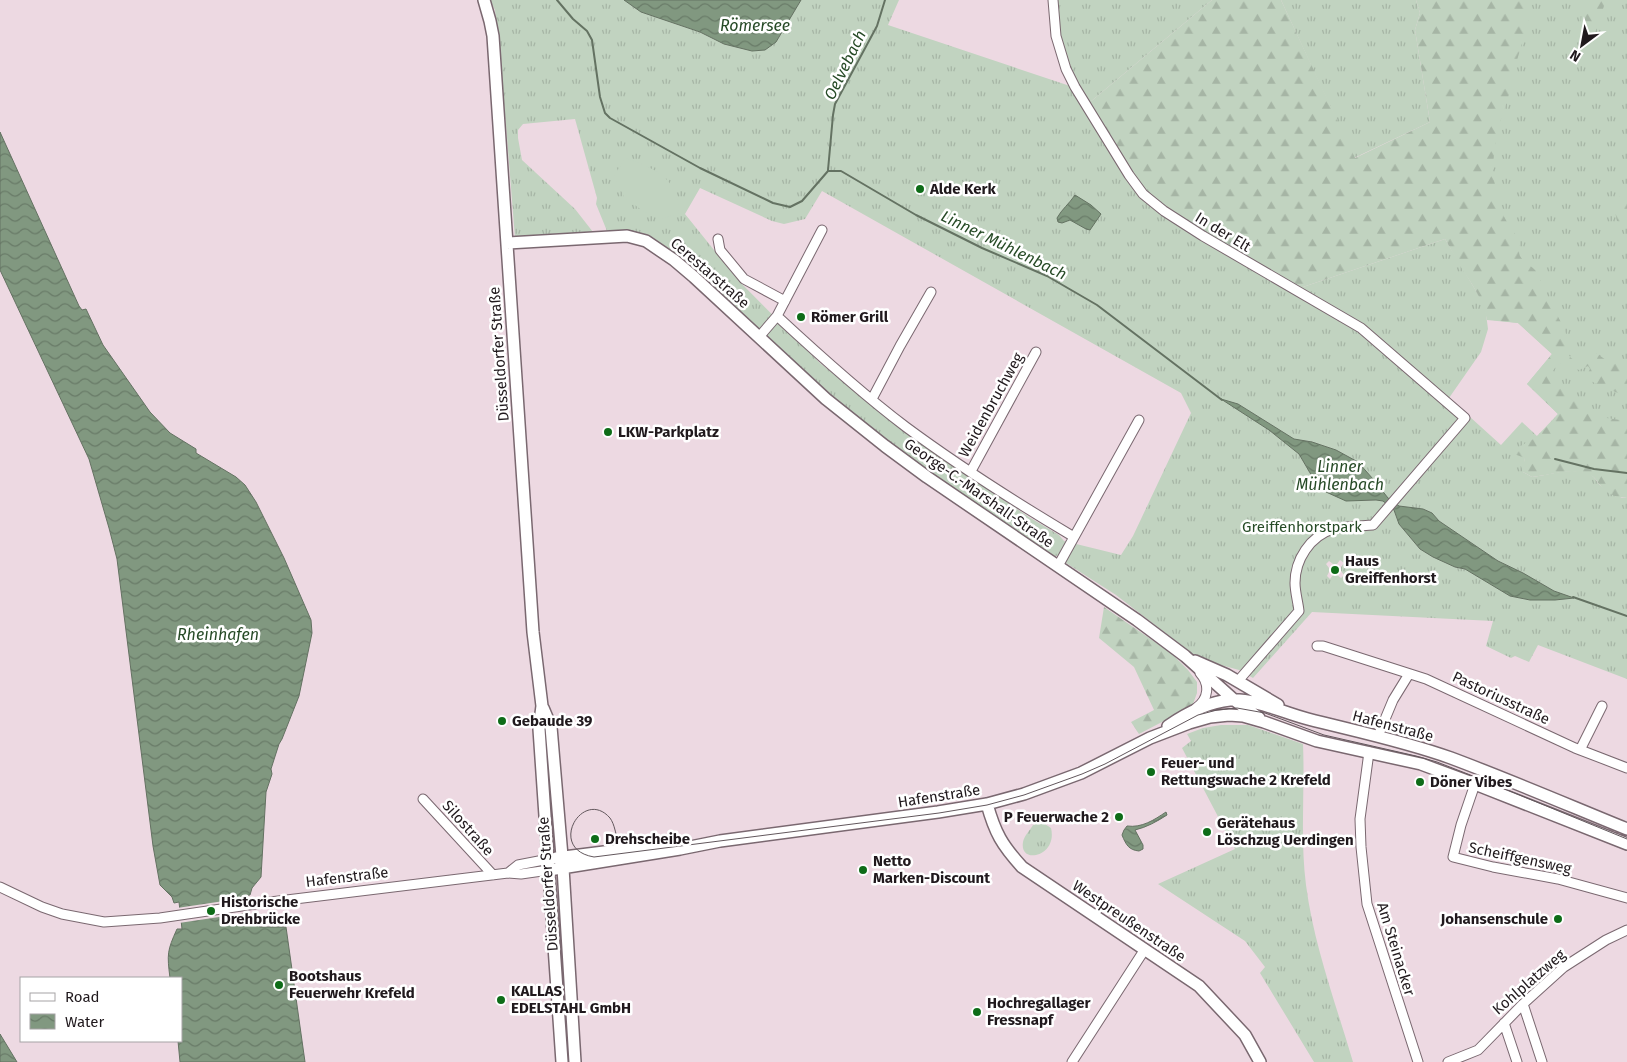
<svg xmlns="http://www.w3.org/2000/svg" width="1627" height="1062" viewBox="0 0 1627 1062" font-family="'Fira Sans',sans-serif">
<defs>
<pattern id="grass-tufts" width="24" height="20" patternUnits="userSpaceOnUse" patternTransform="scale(1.25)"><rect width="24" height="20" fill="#c1d3c0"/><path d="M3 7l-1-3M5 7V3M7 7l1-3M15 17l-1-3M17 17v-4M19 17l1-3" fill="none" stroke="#a6b5a5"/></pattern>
<pattern id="forest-firs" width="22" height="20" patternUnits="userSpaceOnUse" patternTransform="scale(1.25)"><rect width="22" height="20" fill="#c1d3c0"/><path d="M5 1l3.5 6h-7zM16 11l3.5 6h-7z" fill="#a6b5a5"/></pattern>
<pattern id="water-waves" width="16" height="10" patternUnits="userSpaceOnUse" patternTransform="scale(1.25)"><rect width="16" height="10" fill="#819880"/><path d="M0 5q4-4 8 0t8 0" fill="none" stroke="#697b68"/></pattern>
</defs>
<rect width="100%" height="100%" fill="#edd9e2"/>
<!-- grass -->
<path fill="url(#grass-tufts)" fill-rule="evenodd" d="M490 0H624L641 12 700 32 724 44 752 51 776 42 801 0H899L888 25 1070 86 1050 0H1212L1089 103 1300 288 1445 239 1485 306 1488 329 1481 352 1449 398 1501 445 1522 422 1537 436 1558 414 1527 384 1552 354 1518 323 1493 320 1464 262 1522 0H1627V478L1525 458 1523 472 1532 477C1552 475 1571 466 1591 475 1596 478 1597 483 1601 486 1608 491 1615 494 1622 498L1627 497V679L1538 645 1529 662 1515 656 1511 658 1486 646 1493 621 1312 612 1253 678 1239 670 1199 659 1116 595 1066 563 1065 547C1061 553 1060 557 1052 556L887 444 636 233 607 231 596 204 597 198 575 119 523 124 518 130V138L522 160 575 209 593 232 515 238 506 125 495 10ZM700 188 772 221 784 224 805 219 822 191 1181 393 1191 413 1133 536 1121 555 1064 541 1059 535 1029 517 944 460 903 430 820 363 739 281 685 214ZM1223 400 1238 404 1294 439 1312 442 1336 450 1358 462 1373 479 1388 498 1399 506 1423 509 1432 513 1439 521 1498 561 1523 573 1554 591 1573 598 1555 600H1530L1510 596 1465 569 1455 567 1433 557 1420 549 1399 524 1394 510 1383 501 1376 500 1364 501 1313 478 1299 454 1269 430ZM1340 560 1344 563 1341 567V571L1344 575 1341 578 1337 575H1333L1330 579 1327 576 1329 572V568L1326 564 1329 561 1333 564H1337Z
M1281 0H1416L1420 13 1415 30 1430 122 1354 158Z
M1221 725H1248L1303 744C1305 791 1300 838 1306 885 1314 946 1336 1004 1353 1062H1314L1260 973 1265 967 1245 941 1158 884 1235 849 1182 748 1191 741 1187 734 1203 728Z
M1042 822 1051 828C1058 857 1019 865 1023 842 1024 836 1030 830 1033 825Z"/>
<!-- forest -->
<path fill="url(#forest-firs)" d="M1212 0H1281L1355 158 1430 122 1415 30 1420 13 1416 0H1529L1528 23 1515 67V76L1497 132 1492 171 1501 211 1507 222 1520 241C1520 246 1518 252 1520 256 1523 262 1531 265 1535 270 1540 277 1543 287 1547 295 1553 311 1565 324 1568 342L1566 344C1568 352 1568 360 1579 361L1583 354 1587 350 1593 351 1606 360 1618 359 1621 363 1627 364V397L1611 390 1607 383 1602 386 1588 380 1586 377 1590 369 1588 366 1579 370 1564 364H1559C1552 370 1549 376 1553 384L1565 389 1572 397 1588 404 1591 409 1600 417 1627 421V497C1617 499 1606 493 1600 485 1596 481 1596 477 1589 475 1570 467 1552 475 1532 477L1523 472 1521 466 1524 462 1525 458 1514 454C1521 442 1526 445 1536 437 1544 431 1551 422 1558 414L1527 384 1552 354 1518 323 1487 320C1483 298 1470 282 1459 264 1454 256 1450 247 1445 239L1300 288 1163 204 1146 191 1132 172 1089 103Z
M1587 0H1606L1596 30 1589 40 1580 35 1582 9Z
M1627 190V228L1617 221C1614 209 1614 197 1627 190Z
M1104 607 1171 653 1188 670 1197 682V693L1193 704 1183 711 1139 734 1131 722 1154 710 1134 667 1099 638Z"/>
<!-- pitch -->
<path fill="#c1d3c0" d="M625 158C655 168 678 178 679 213L662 219 643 211 624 197 614 176Z"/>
<!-- water -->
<path fill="url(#water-waves)" stroke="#647262" d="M624 0H801L776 42 765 50 752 51 724 44 700 32 641 12Z
M0 132 79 306 82 310 86 309 103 345 150 412 170 433 196 449V453L236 477 245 485 256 502 284 558 311 620 312 633 299 696 282 739 279 744 271 769 272 774 266 792 261 877 252 888 250 895 241 896 245 921 251 920 260 927H286L305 1062H180L178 1041H181V978H170C167 954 167 951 177 929H182L179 902 174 903 172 897 160 885 153 846 117 559 109 528 89 459 0 270Z
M1075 195 1091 205 1101 214 1090 230 1086 229 1070 220 1062 223 1058 222 1057 218C1062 209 1069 204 1075 195Z
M1221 399 1238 404 1294 439 1312 442 1336 450 1358 462 1373 479 1388 498 1399 506 1423 509 1432 513 1439 521 1498 561 1523 573 1554 591 1574 598 1555 600H1530L1510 596 1465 569 1455 567 1433 557 1420 549 1399 524 1394 510 1383 501 1376 500 1346 501 1326 492 1313 478 1299 454 1269 430Z
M1166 812 1167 815C1156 822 1147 827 1135 830L1143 845V849L1139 851C1129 850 1126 845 1122 835L1124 830 1127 826C1142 828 1154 820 1166 812Z
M0 1034 17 1062H0Z"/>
<!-- pier -->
<path fill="#edd9e2" d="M244 898 246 913 179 923 177 908Z"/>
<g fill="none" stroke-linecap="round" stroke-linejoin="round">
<!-- stream -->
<path stroke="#647262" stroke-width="2" d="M557 0 573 19 587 31 592 40 600 97 605 113 610 118 700 168 773 203 790 207 802 201 828 171H841L916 215 982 248 1047 276 1097 305 1222 400
M828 170 833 115 835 104 877 26 885 0
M1555 459 1594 469 1627 473
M1573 597 1627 616"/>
<!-- street casing -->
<g stroke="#7a6870" stroke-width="11">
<path id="street" d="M1053 0 1056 36 1066 69 1075 87 1129 175 1143 194 1164 211 1203 236 1361 328 1465 418 1373 525C1360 526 1346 526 1333 529 1310 536 1295 560 1295 583 1295 592 1298 602 1299 611L1238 681
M718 239 720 250 744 279 785 301
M777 316C819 355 861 393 906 427 960 467 1017 503 1074 537
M759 337 777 316 822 230
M872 399 900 346 931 292
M971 471 1036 352
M1058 566 1139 420
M1317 646H1323L1426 679 1575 748 1627 768
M1196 708C1209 699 1210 684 1200 673
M1378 736 1393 700 1409 674
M1580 750 1602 706
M1369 752 1360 819 1361 847 1367 904 1418 1062
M1475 784 1461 825 1453 857 1493 867 1558 879 1627 898
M423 799 493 875
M508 873 518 865 549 859
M0 887 42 907 62 914 104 922 160 918 262 903 508 873 521 874 549 870
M1523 1004 1542 1062
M1504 1023 1517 1062
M1072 1062 1145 949
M1448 1062 1478 1050 1523 1004 1564 967 1606 940 1627 930"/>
</g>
<!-- secondary casing -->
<g stroke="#7a6870" stroke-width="14">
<path id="secondary" d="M484 0 490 21 493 36 533 632 542 706 539 729 562 1062
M507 243 627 236 646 241 674 260 694 277 826 399 885 446 927 477 1137 620 1185 656 1233 699 1259 718
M1195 661 1227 675 1278 705
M543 708 551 727 563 868 575 1062
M1168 726C1187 713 1207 702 1230 700 1254 698 1284 713 1308 719 1355 731 1404 741 1451 758 1510 780 1568 805 1627 829
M987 804C995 833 1002 845 1022 867L1199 986 1245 1035 1260 1062
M556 858 676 843
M549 870 680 849 720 841 938 812 987 804 1024 794 1081 773 1150 738 1189 723 1210 717 1229 715 1243 716 1264 722 1317 741 1421 764 1475 784 1627 844"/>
</g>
<!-- street -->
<use href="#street" stroke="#fff" stroke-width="9"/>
<!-- secondary -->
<use href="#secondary" stroke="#fff" stroke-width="11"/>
<!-- tram -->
<path stroke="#62575c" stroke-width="1" d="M618 840C615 833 615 825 610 818 583 787 546 849 594 857L939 813 987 805 1024 795 1082 774 1105 764 1198 715 1217 710 1237 708 1265 713 1324 735 1416 756 1437 762 1478 778 1627 839"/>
</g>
<!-- markers -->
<g fill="#0e6c18" stroke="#fff" stroke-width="2">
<circle cx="920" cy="189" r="5"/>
<circle cx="801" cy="317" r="5"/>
<circle cx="608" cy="432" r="5"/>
<circle cx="1335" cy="570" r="5"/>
<circle cx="502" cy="721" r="5"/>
<circle cx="1151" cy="772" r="5"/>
<circle cx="1420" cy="782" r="5"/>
<circle cx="1119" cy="817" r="5"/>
<circle cx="1207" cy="832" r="5"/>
<circle cx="595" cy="839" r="5"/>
<circle cx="863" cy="870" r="5"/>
<circle cx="211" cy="911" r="5"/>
<circle cx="1558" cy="919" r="5"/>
<circle cx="279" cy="985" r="5"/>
<circle cx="501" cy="1000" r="5"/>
<circle cx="977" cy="1012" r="5"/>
</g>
<g text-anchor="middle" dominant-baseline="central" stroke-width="5" stroke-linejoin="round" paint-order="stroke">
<!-- poi labels -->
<g font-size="15" font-weight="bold" fill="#20191d" stroke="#fff" text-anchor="start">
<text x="930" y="189">Alde Kerk</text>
<text x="811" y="317">Römer Grill</text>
<text x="618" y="432">LKW-Parkplatz</text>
<text x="1345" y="561">Haus<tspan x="1345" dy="17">Greiffenhorst</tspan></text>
<text x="512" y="721">Gebaude 39</text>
<text x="1161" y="763">Feuer- und<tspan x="1161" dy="17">Rettungswache 2 Krefeld</tspan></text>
<text x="1430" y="782">Döner Vibes</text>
<text x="1109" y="817" text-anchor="end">P Feuerwache 2</text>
<text x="1217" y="823">Gerätehaus<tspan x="1217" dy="17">Löschzug Uerdingen</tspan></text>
<text x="605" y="839">Drehscheibe</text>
<text x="873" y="861">Netto<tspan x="873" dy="17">Marken-Discount</tspan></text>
<text x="221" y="902">Historische<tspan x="221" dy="17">Drehbrücke</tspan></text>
<text x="1548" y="919" text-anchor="end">Johansenschule</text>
<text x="289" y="976">Bootshaus<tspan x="289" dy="17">Feuerwehr Krefeld</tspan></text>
<text x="511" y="991">KALLAS<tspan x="511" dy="17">EDELSTAHL GmbH</tspan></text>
<text x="987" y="1003">Hochregallager<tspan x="987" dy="17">Fressnapf</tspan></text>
</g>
<!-- street labels -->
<g font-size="15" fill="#20191d" stroke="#fff">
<text transform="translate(1223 232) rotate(31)">In der Elt</text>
<text transform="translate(710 273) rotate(41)">Cerestarstraße</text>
<text transform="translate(499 354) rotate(-94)">Düsseldorfer Straße</text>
<text transform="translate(991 405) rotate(-61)">Weidenbruchweg</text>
<text transform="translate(979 493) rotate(35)">George-C.-Marshall-Straße</text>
<text transform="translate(1501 698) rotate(25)">Pastoriusstraße</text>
<text transform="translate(1393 726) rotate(15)">Hafenstraße</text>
<text transform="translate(939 796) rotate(-9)">Hafenstraße</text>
<text transform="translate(468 828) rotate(48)">Silostraße</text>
<text transform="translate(1520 858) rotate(12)">Scheiffgensweg</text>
<text transform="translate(347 877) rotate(-7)">Hafenstraße</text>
<text transform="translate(548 884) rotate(-94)">Düsseldorfer Straße</text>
<text transform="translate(1129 921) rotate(34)">Westpreußenstraße</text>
<text transform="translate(1396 949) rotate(73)">Am Steinacker</text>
<text transform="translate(1529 982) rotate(-41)">Kohlplatzweg</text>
</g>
<!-- park labels -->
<g font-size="15" fill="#264b26" stroke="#fff">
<text x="1302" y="527">Greiffenhorstpark</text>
</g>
<!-- water labels -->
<g font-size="16" font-style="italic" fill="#264a26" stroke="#fff">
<text x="755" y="25">Römersee</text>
<text transform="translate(845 65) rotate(-64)">Oelvebach</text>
<text transform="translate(1004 245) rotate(26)">Linner Mühlenbach</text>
<text x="1340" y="466">Linner<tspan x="1340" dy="18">Mühlenbach</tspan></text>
<text x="218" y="634">Rheinhafen</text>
</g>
</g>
<!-- legend -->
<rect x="20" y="977" width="162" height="65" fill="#ffffff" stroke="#a6a3a5"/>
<rect x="30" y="993" width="25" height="8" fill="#ffffff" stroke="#a6a3a5"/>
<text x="65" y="1002" font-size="15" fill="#20191d">Road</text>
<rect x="30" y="1014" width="25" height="15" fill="url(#water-waves)" stroke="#a6a3a5"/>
<text x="65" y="1027" font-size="15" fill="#20191d">Water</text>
<!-- north arrow -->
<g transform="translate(1582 45) rotate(212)" stroke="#ffffff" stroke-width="4" paint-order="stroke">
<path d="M0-4L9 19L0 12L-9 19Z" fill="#20191d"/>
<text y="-8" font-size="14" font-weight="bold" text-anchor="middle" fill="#20191d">N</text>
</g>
</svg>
